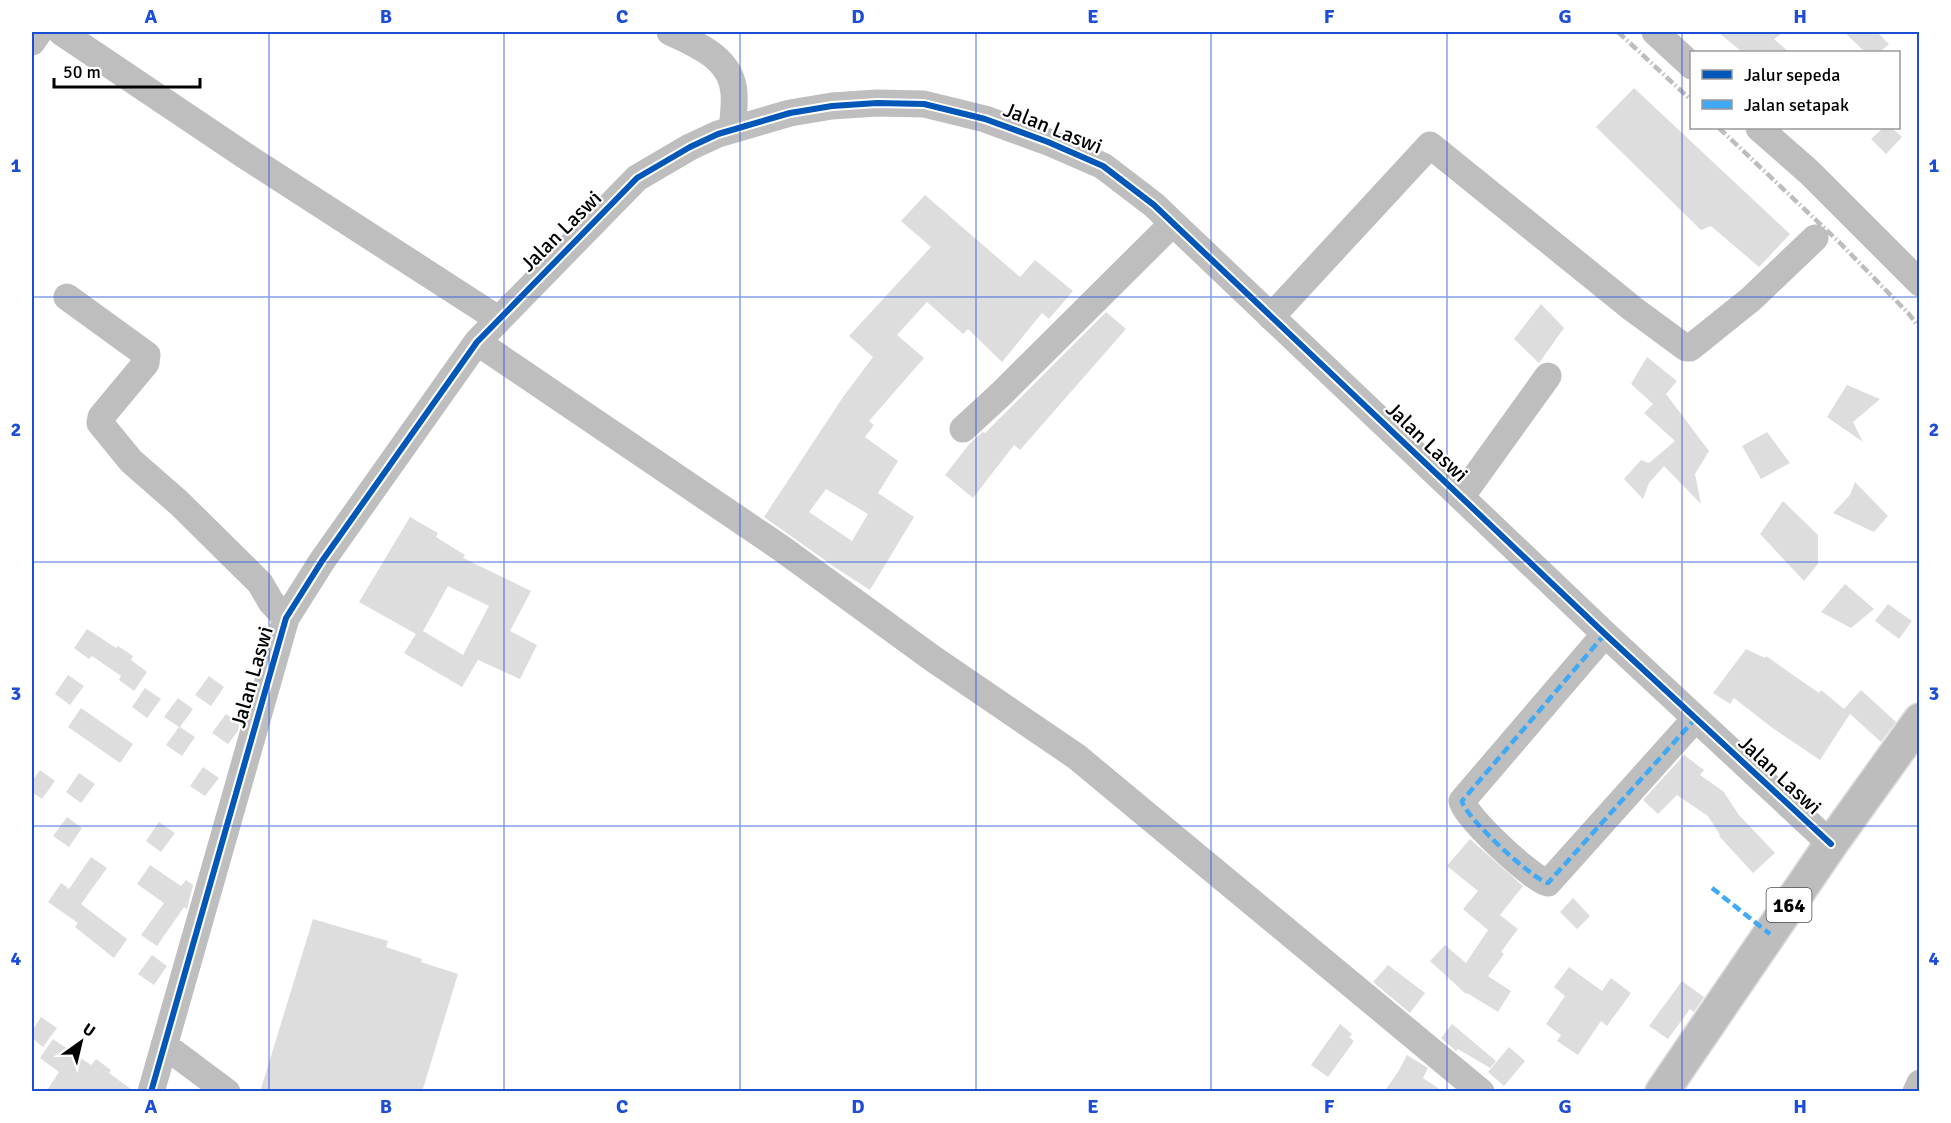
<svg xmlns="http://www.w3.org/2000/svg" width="1951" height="1123" viewBox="0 0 1951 1123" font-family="Signika,sans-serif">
<rect width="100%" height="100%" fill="#fff"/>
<!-- building -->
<path fill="#ddd" fill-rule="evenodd" d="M1718 32H1784L1774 39 1789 52H1742Z
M1844 32H1877L1889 44 1880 52H1865Z
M1634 88 1790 234 1759 267 1711 226 1701 230 1596 127Z
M1883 128H1892L1902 137 1886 154 1871 139Z
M925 195 1020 277 1035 260 1073 291 1049 319 1042 313 1002 362 968 329 963 334 927 302 897 335 924 358 869 421 874 425 865 437 898 461 878 493 914 517 870 590 836 568 764 517 843 397 873 357 849 336 931 247 901 221ZM826 489 868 514 852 541 809 512Z
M1541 304 1564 328 1539 363 1514 339Z
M1106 312 1126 329 1020 450 1014 445 973 498 945 475 970 443 983 432 985 433Z
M1647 357 1677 381 1666 394 1709 451 1695 474 1701 504 1664 466 1649 483 1643 499 1624 479 1641 460 1649 463 1675 441 1644 413 1653 404 1631 384Z
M1847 385 1880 399 1853 422 1863 442 1827 417Z
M1767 432 1790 463 1761 479 1742 446Z
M1855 482 1888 516 1874 532 1833 513 1850 495Z
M1783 501 1818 535V564L1804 581 1760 534Z
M410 517 438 533 436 537 465 555 463 558 531 591 510 631 537 645 520 679 478 660 462 687 404 653 416 634 359 602ZM448 586 489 606 463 655 423 631Z
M1845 584 1874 609 1851 628 1821 612Z
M1888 604 1912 621 1899 639 1875 621Z
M87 629 116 648 118 646 133 656 131 660 147 672 134 691 119 680 121 676 92 656 89 659 74 648Z
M1746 649 1765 658 1766 656 1819 693 1821 690 1844 709 1861 690 1896 722 1881 742 1850 714 1820 760 1771 727 1734 698 1730 704 1713 693Z
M68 675 84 686 70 705 55 694Z
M209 676 224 687 211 706 195 695Z
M145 688 161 699 147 718 132 707Z
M178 698 193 709 180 727 195 737 182 756 166 745 179 727 164 717Z
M81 708 133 744 120 763 68 727Z
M226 714 239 724 238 731 228 744 212 733Z
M1684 755 1704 770 1700 775 1723 791 1739 815 1775 853 1753 873 1719 836 1720 835 1708 816 1677 795 1658 814 1643 800Z
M203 767 219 778 205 796 190 786Z
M40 770 55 781 42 799 32 792V781Z
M79 773 95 784 81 803 66 792Z
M67 817 82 828 69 847 53 836Z
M159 822 175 833 161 852 146 841Z
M1470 839 1523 886 1500 915 1518 929 1501 952 1504 954 1488 976 1511 991 1498 1012 1467 993 1466 994 1430 961 1445 945 1466 963 1488 930 1463 909 1478 891 1447 866Z
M91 857 107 868 81 904 127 939 114 958 75 927 78 923 48 902 61 883 69 889Z
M150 865 181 886 186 880 193 885 187 909 184 907 157 946 141 935 164 903 137 884Z
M1573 898 1590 916 1577 929 1560 912Z
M313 919 388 941 386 947 422 959 421 962 458 974 422 1092H260Z
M152 955 167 966 154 985 138 974Z
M1388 965 1425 993 1410 1013 1373 982Z
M1569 967 1602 991 1611 978 1631 993 1607 1026 1601 1021 1578 1055 1557 1041 1561 1035 1546 1024 1565 996 1554 987Z
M1682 981 1704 997 1694 1012 1690 1009 1668 1039 1649 1026Z
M41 1017 57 1028 43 1047 32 1038V1031Z
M1340 1024 1352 1034 1349 1037 1354 1041 1328 1077 1311 1065Z
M1452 1024 1496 1061 1490 1068 1458 1049 1456 1051 1441 1038Z
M53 1039 91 1065 96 1059 111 1070 109 1073 135 1092H46L59 1072 40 1058Z
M1509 1047 1525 1061 1504 1086 1488 1072Z
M1407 1055 1428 1068 1423 1078 1444 1092H1384L1398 1072Z"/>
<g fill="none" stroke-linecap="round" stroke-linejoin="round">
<!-- major casing -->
<g stroke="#dbdbdb" stroke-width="36">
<path id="major" d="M1662 1092 1831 844 1920 720"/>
</g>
<!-- minor -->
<path stroke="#bebebe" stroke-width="27" d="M61 32 244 155 498 319
M670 32C697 45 732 58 734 93 735 105 733 118 732 130
M1655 32 1692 66
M32 42 39 32
M1759 128 1809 172 1920 283
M67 297 147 355 146 363 101 417 100 423 131 461 179 503 260 583 271 602 286 618
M1271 317 1430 145 1633 309 1686 348H1690L1751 299 1815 238
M477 342 781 548 932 658 1077 757 1481 1092
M963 429 1001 394 1173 223
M1461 497 1548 376
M1605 634 1462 801C1464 816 1533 880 1548 883L1695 719
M164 1045 227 1092
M151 1092 286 618 322 561 477 342 637 178 690 147 718 134 790 113 832 106 877 103 924 104 985 119 1048 142 1103 166 1154 205 1605 634 1831 844
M1916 1092 1920 1083"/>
<!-- major -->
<use href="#major" stroke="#bdbdbd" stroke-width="33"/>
<!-- rail -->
<path stroke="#bdbdbd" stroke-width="4.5" stroke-dasharray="9 3 1.5 3" stroke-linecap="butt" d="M1618 32 1692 101
M1719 128 1839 242 1908 313 1920 328"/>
<!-- quiet -->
<path stroke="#3fa9f5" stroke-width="4.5" stroke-dasharray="9 4.5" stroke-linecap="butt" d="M1605 634 1462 801C1464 816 1533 880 1548 883L1695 719
M1712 888 1770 934"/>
<!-- cycleway casing -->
<g stroke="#fff" stroke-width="10">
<path id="cycleway" d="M151 1092 286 618 322 561 477 342 637 178 690 147 718 134 790 113 832 106 877 103 924 104 985 119 1048 142 1103 166 1154 205 1605 634 1831 844"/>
</g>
<!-- cycleway -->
<use href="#cycleway" stroke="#0057b8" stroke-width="6"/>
</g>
<!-- grid -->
<path fill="none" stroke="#1d4ed8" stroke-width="1.5" stroke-opacity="0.55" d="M269 32V1092M504 32V1092M740 32V1092M976 32V1092M1211 32V1092M1447 32V1092M1682 32V1092M32 297H1920M32 562H1920M32 826H1920"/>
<g text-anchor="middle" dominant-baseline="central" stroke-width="4.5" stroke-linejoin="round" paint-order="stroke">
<!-- shield labels -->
<rect fill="#fff" stroke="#4c4c4c" stroke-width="1.5" x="1766.5" y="888" width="45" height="34" rx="4.5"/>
<g font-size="20" font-weight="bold" fill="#000">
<text x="1789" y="905">164</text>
</g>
<!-- street labels -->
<g font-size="21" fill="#000" stroke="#fff">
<text transform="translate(1053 128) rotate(22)">Jalan Laswi</text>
<text transform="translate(561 231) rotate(-45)">Jalan Laswi</text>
<text transform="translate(1427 442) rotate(44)">Jalan Laswi</text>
<text transform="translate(252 677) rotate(-74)">Jalan Laswi</text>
<text transform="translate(1780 775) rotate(43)">Jalan Laswi</text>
</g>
</g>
<!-- border -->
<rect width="1951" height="1123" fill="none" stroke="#ffffff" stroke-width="66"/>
<!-- legend -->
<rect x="1690" y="51" width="210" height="78" fill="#ffffff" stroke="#999999" stroke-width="1.5"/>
<rect x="1702" y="70" width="30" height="9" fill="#0057b8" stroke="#999999" stroke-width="1.5"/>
<text x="1744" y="81" font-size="18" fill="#000000">Jalur sepeda</text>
<rect x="1702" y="100" width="30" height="9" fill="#3fa9f5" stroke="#999999" stroke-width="1.5"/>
<text x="1744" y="111" font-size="18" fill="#000000">Jalan setapak</text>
<!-- north arrow -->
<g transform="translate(81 1042) rotate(34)" stroke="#ffffff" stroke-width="4.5" paint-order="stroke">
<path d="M0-4.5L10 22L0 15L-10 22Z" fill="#000000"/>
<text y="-9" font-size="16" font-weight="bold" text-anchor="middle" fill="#000000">U</text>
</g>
<!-- scale -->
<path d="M54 78v9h146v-9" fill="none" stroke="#000000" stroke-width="3"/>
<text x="63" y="78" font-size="18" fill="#000000" stroke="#ffffff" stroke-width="4.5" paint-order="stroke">50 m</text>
<rect x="33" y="33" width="1885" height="1057" fill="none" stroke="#1d4ed8" stroke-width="2"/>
<g font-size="20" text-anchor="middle" font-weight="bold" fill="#1d4ed8">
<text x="151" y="23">A</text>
<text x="386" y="23">B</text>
<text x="622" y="23">C</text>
<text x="858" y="23">D</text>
<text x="1093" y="23">E</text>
<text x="1329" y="23">F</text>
<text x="1565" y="23">G</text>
<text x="1800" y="23">H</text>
<text x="16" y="172">1</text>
<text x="1934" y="172">1</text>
<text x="16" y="436">2</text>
<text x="1934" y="436">2</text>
<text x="16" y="700">3</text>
<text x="1934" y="700">3</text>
<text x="16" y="965">4</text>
<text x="1934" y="965">4</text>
<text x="151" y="1113">A</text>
<text x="386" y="1113">B</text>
<text x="622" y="1113">C</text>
<text x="858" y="1113">D</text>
<text x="1093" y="1113">E</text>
<text x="1329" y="1113">F</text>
<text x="1565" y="1113">G</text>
<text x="1800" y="1113">H</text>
</g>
</svg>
